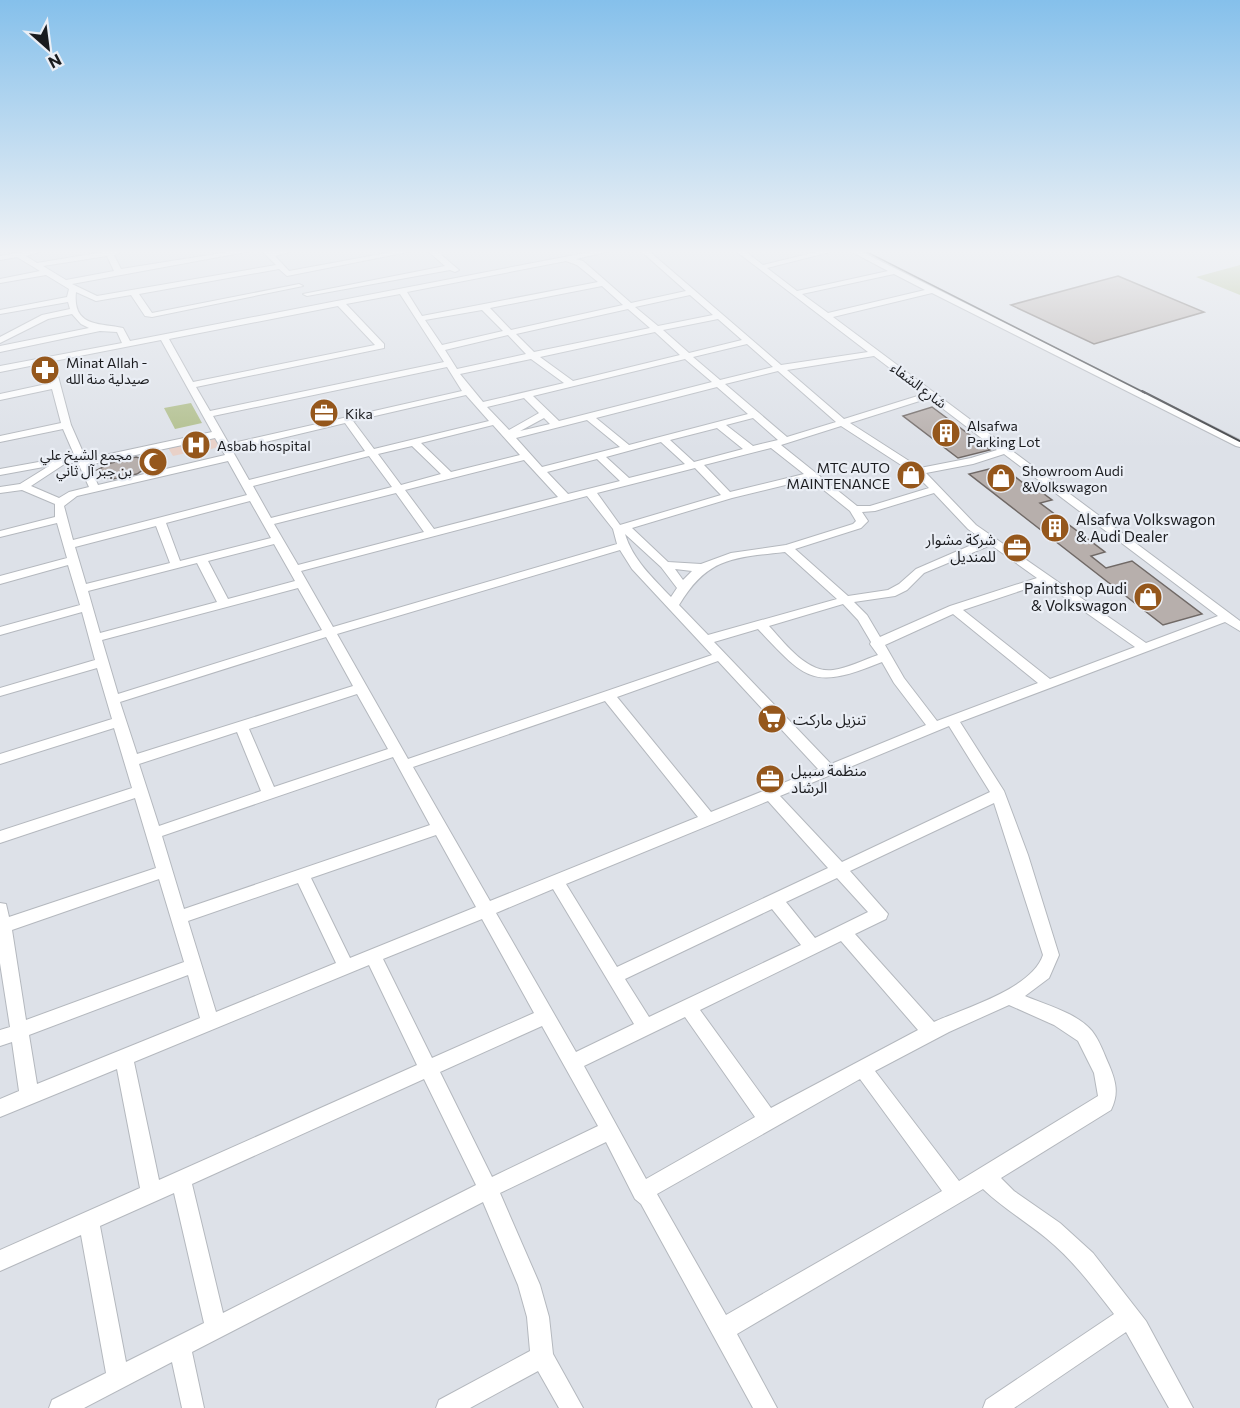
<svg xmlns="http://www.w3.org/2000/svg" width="1240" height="1408" viewBox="0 0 1240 1408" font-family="Commissioner,'Noto Sans Arabic',sans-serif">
<rect width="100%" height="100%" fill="#dde1e8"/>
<!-- medical -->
<path fill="#e9d1c8" d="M218 434 224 445 202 452 200 450 173 456 167 446Z"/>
<!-- green -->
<path fill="#b0be8b" d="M1240 265V295L1196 277Z
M191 403 202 423 175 429 164 408Z"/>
<!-- building -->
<path fill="#b7afac" stroke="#706966" stroke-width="1.5" d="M1118 276 1204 312 1094 344 1011 305Z
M932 407 990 450 958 458 903 416Z
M136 457 154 462 137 474 113 479 103 477 108 473 97 470 111 463Z
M1001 466 1035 492 1040 491 1052 500 1040 503 1105 552 1091 556 1106 568 1132 561 1202 614 1163 625 969 474Z"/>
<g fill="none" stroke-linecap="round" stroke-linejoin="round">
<!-- minor casing -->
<g stroke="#b4b8be" stroke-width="2">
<path id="minor" d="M22 252H39L26 256 37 263 103 252H121L114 255 121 269 228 252H246L72 284 97 296 276 265 263 252H289L275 256 289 271 392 252H408L287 276 279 269 139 294 152 313 299 284 303 286 152 317 145 316 131 295 96 301 76 292C72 328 101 323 123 328L130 341 590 252H606L576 259 583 261 631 303 686 291 642 252H650L781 365 868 352 737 252H746L763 265 816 252H830L767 268 797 291 888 271 852 252H862L1240 440V447L1236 446 932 293 833 317 1240 621V631L1225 622 960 722 1004 791 1028 855 1059 955 1049 978 1025 996C1046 1005 1077 1013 1092 1031 1100 1041 1104 1054 1109 1065 1116 1082 1119 1093 1111 1110L1001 1178 1014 1191 1060 1223 1093 1253 1146 1321 1193 1408H1169L1126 1332 1014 1408H983L986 1400 1114 1314C1093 1287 1073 1260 1046 1238 1025 1221 1003 1208 983 1189L737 1334 777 1408H753L641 1204 635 1199 606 1142 500 1193 540 1285 549 1317 553 1354 583 1408H559L538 1371 470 1408H436L439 1400 530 1351 527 1317 518 1285 483 1202 192 1352 204 1408H182L172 1362 84 1408H49L52 1400 106 1373 81 1235 0 1271V1250L140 1188 117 1069 0 1117V1099L19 1091 12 1042 0 1046V1030L10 1027 0 963V903L6 904 9 917 156 868 135 798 0 843V831L132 788 114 728 0 764V754L112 719 97 668 0 696V688L95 660 82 612 0 635V627L80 605 68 565 0 584V576L67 558 57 523 0 537V531L55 517V504L22 490 0 493V487L20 484 49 466 0 475V469L66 457 76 459 63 429 0 442V436L61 423 52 389 0 400V394L51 383 45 363 0 372V366L122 343 117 332 100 331 0 352V346L89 328 81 324 72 314 48 319 0 343V337L42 315 70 309 68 302 0 314V310L67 297 69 289 46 275 0 283V279L40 271 17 257 0 260V256ZM107 256 114 271 66 280 43 266ZM566 261 577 265 598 282 422 316 407 292ZM894 274 925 290 828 313 802 294ZM602 286 623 305 511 330 490 308ZM400 294 444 362 210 411 196 387 384 348V344L346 304ZM690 295 713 315 658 326 635 307ZM338 306 375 345 193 382 169 339ZM628 309 650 328 534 352 516 334ZM482 310 503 331 442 345 425 320ZM718 319 742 340 689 353 663 330ZM655 332 680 355 573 381 540 357ZM508 335 526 354 457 369 445 350ZM161 340 212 432 86 459 71 425 54 361ZM747 344 773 367 720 380 693 357ZM874 356 924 394 844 419 787 370ZM531 359 564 383 483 402 460 374ZM685 359 712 382 559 421 533 396ZM447 367 462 391 229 444 213 416ZM778 371 836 422 787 437 725 384ZM717 387 748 414 629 445 596 418ZM466 395 489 421 374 449 353 421ZM524 398 539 413 509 430 487 407ZM929 398 997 450 971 458 920 468 850 423ZM544 418 550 424 520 431ZM753 418 778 440 753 446 726 425ZM587 420 620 447 542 467 516 438ZM345 423 365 451 249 480 232 450ZM493 425 520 455 451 472 421 443ZM841 426 915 474 929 488 870 506H857L781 445ZM717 428 743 449 694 462 670 440ZM215 438 225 455 98 485 89 465ZM661 442 685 464 629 478 606 457ZM412 446 441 474 401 485 378 454ZM771 448 804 474 730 492 704 465ZM1004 454 1218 616 1146 643 976 525 926 473 973 464ZM369 456 392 487 271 518 253 486ZM597 459 620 481 568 494 547 472ZM524 460 558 497 434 529 405 490ZM228 461 247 495 73 540 64 506 77 496ZM66 463 79 465 89 487 69 492 59 498 31 486ZM695 468 721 495 620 525 597 493ZM810 479 850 511 856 521 853 524 786 545 731 553 701 564 668 562 632 528 732 498ZM396 493 424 532 298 565 274 524ZM934 493 968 529 983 540 916 569 899 584 888 590 848 596 795 549 861 528 868 521 862 512 875 511ZM587 496 613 529 617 544 333 627 301 571ZM250 501 271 538 180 561 166 523ZM156 526 170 563 86 584 75 547ZM625 534 661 567 677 588 671 597C653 578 633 560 625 534ZM274 544 295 581 228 599 208 561ZM991 545 1037 578 950 606 880 637 867 615 854 602 895 596 907 590 924 573ZM620 550 632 569 712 655 408 759 337 634ZM785 552 837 599 708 635 679 605C708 557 733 558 785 552ZM197 563 217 602 100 633 88 591ZM675 569 692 571 683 580ZM1044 583 1135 647 1050 679 963 610ZM298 588 322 630 118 694 102 640ZM843 604 858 620 871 642 870 644 878 655C863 660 848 668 833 670 807 674 784 642 769 626ZM953 614 1038 683 937 721 904 678 885 645ZM758 629C807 681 813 690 882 662L894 683 926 725 831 764 714 642ZM326 637 353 686 137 754 120 702ZM718 661 818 769 711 812 617 697ZM357 694 388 749 274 787 249 729ZM605 701 698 817 490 901 413 767ZM949 726 990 792 842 862 780 796ZM237 732 261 791 159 826 139 764ZM393 757 430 825 184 909 162 836ZM768 801 828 868 617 967 566 884ZM994 803 1043 955C1032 989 964 1008 934 1022L855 934 886 919 888 914 850 871ZM436 835 476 907 350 958 311 878ZM837 878 868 912 815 938 786 902ZM159 879 184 962 26 1020 12 930ZM298 883 336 963 216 1012 188 921ZM553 889 634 1024 576 1052 496 913ZM772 909 801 945 649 1017 625 979ZM482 919 534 1013 432 1058 383 959ZM841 941 918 1030 771 1108 700 1010ZM369 965 417 1065 159 1180 134 1062ZM188 975 200 1018 37 1084 29 1035ZM1009 1005 1054 1025 1078 1041 1094 1073 1098 1096 959 1181 875 1071 949 1032ZM685 1017 755 1117 646 1179 584 1066ZM542 1026 598 1126 492 1177 440 1072ZM424 1079 476 1185 223 1313 192 1184ZM860 1079 942 1191 726 1315 657 1194ZM174 1193 204 1323 126 1362 100 1226Z
M429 252H438L459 270 455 272 450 270 307 296 303 294 445 266Z"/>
</g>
<!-- minor -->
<use href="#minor" fill="#fff" fill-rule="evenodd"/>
<!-- rail-far1 -->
<path stroke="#424448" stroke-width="1.5" d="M867 252 1145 393"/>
<!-- rail -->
<path stroke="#424448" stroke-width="2" d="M1142 391 1240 441"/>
</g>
<!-- sky -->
<linearGradient id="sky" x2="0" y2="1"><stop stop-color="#85c0eb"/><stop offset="0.56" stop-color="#f0f2f5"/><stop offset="1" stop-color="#f0f2f5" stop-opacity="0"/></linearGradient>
<rect width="1240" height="449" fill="url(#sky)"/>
<!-- icons -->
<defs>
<g id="pharmacy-disc" transform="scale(1.5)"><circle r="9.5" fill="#95571c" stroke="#eaeef5"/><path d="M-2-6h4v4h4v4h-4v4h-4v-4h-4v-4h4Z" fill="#fff"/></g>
<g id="office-disc" transform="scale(1.5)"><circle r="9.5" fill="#95571c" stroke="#eaeef5"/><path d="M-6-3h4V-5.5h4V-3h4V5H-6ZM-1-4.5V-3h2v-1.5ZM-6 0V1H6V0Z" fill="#fff"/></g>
<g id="building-disc" transform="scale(1.5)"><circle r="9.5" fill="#95571c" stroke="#eaeef5"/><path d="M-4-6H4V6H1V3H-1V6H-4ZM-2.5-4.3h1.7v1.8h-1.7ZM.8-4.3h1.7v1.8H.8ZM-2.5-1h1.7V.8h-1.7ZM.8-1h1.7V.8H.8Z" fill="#fff"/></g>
<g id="hospital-disc" transform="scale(1.5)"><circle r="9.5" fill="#95571c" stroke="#eaeef5"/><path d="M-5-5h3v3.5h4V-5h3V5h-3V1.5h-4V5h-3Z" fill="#fff"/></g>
<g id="mosque-disc" transform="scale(1.5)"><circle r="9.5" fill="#95571c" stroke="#eaeef5"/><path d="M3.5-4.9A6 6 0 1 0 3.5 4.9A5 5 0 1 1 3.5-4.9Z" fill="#fff"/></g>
<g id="shop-disc" transform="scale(1.5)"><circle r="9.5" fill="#95571c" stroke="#eaeef5"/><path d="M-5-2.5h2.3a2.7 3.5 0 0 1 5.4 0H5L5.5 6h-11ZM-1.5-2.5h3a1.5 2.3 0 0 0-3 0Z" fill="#fff"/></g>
<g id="supermarket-disc" transform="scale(1.5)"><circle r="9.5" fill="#95571c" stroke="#eaeef5"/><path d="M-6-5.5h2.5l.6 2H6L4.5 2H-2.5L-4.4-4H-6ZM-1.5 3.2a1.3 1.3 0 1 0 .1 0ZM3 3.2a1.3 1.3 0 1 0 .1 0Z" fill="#fff"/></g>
</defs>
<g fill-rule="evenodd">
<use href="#pharmacy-disc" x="45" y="370"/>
<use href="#office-disc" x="324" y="413"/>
<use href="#building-disc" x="946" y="433"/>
<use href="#hospital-disc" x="196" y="445"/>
<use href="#mosque-disc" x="153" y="462"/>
<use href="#shop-disc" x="911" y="475"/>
<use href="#shop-disc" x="1001" y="478"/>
<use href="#building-disc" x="1055" y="528"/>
<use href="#office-disc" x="1017" y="548"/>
<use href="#shop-disc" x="1148" y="597"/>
<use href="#supermarket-disc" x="772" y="719"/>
<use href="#office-disc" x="770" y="779"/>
</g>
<g text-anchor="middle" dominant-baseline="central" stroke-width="4.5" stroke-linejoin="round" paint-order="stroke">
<!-- far-poi labels -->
<g font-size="14" fill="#1a1b1e" stroke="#eaeef5" text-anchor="start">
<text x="66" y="362">Minat Allah -<tspan x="66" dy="16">صيدلية منة الله</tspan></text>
<text x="345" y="413">Kika</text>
<text x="967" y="425">Alsafwa<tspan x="967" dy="16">Parking Lot</tspan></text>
<text x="217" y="445">Asbab hospital</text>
<text x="132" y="454" text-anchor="end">مجمع الشيخ علي<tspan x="132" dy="16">بن جبر آل ثاني</tspan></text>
<text x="890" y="467" text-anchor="end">MTC AUTO<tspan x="890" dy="16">MAINTENANCE</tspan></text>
<text x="1022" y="470">Showroom Audi<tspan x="1022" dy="16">&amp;Volkswagon</tspan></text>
</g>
<!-- far-street labels -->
<g font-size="14" fill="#1a1b1e" stroke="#eaeef5">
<text transform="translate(919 385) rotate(37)">شارع الشفاء</text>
</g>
<!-- poi labels -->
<g font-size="15" fill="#1a1b1e" stroke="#eaeef5" text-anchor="start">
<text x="1076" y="519">Alsafwa Volkswagon<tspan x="1076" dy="17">&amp; Audi Dealer</tspan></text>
<text x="996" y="539" text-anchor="end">شركة مشوار<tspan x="996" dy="17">للمنديل</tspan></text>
<text x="1127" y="588" text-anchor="end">Paintshop Audi<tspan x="1127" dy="17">&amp; Volkswagon</tspan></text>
<text x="793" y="719">تنزيل ماركت</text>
<text x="791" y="770">منظمة سبيل<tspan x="791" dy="17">الرشاد</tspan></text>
</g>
</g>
<!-- north arrow -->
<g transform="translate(48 48) rotate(152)" stroke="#eaeef5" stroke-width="4.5" paint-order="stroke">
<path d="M0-4.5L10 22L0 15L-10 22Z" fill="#1a1b1e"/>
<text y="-9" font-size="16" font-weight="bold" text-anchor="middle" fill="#1a1b1e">N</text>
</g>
</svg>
